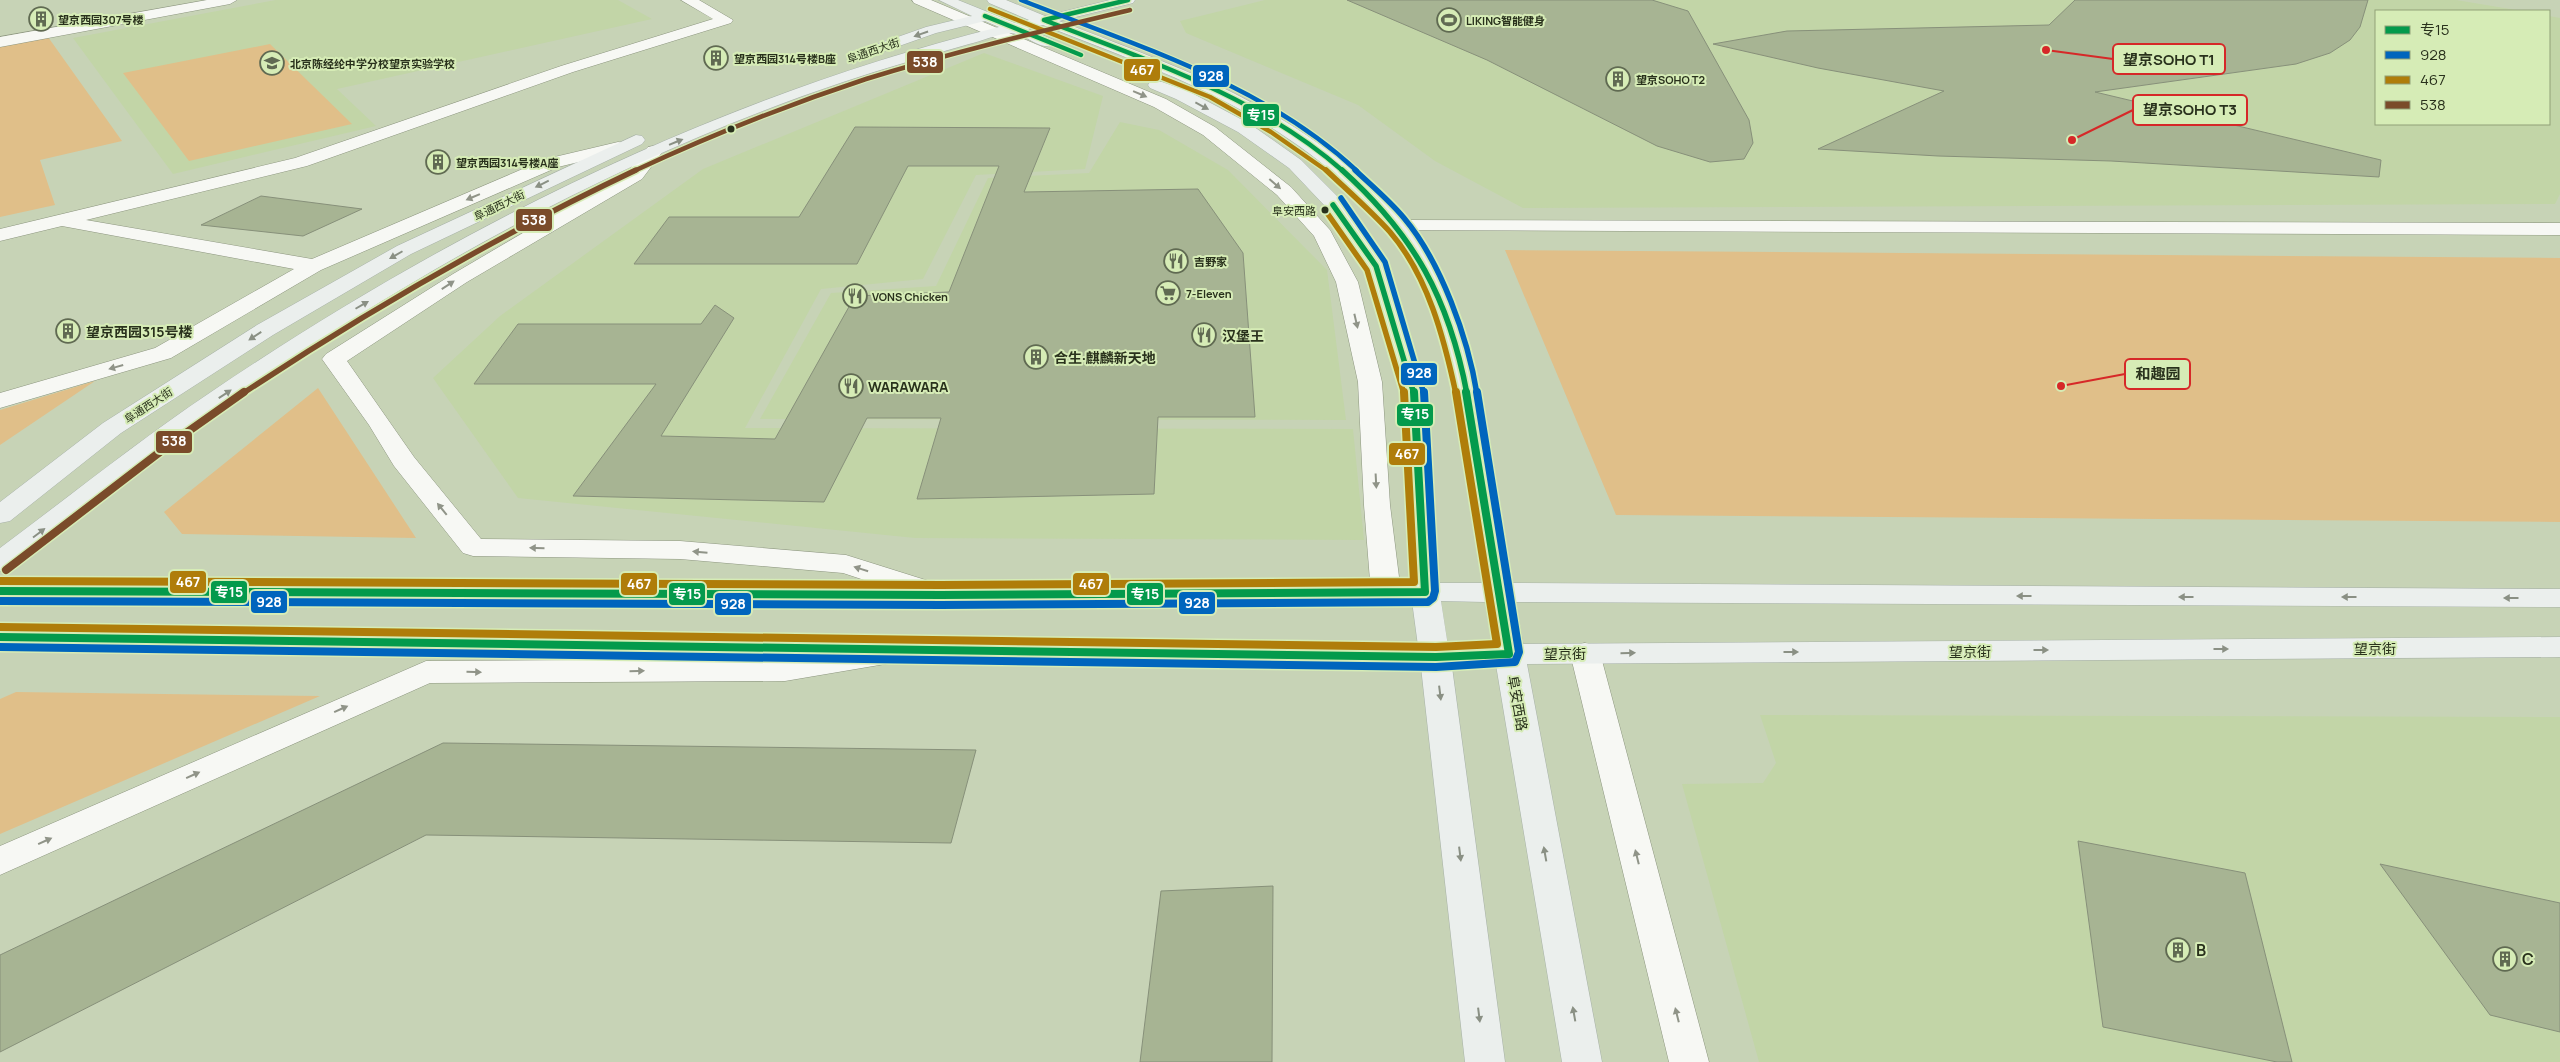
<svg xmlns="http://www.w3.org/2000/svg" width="2560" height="1062" viewBox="0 0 2560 1062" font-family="Manrope,'Noto Sans SC',sans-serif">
<rect width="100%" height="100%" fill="#c7d3b6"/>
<!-- built -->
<path fill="#c2d5a7" d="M276 0H618L652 19 337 89 376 126 173 174 73 38Z
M1265 0H2456L2522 11H2376V124H2549V16L2560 18V194L2555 204 1523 208 1435 161 1358 105 1186 33 1180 21Z
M984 53 1103 96 1085 169 976 175 923 279 821 289 745 428 1353 429 1364 540 915 538 518 498 433 378 500 316 703 169Z
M1120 122 1159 130 1228 170 1327 270 1346 420 760 419 831 293 936 286 988 178 1089 173Z
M1760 715 2560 717V1062H1759L1682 784 1763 783 1776 763Z"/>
<!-- green -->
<path fill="#e0bf89" d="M48 37 122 141 40 160 55 205 0 217V47Z
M270 44 352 124 189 161 123 73Z
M1505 250 2560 258V522L1616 515Z
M95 381 0 445V410Z
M318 388 416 538 182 534 164 512Z
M16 692 320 696 0 834V699Z"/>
<!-- building -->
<path fill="#a7b493" stroke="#87907a" d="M1347 0H1652L1688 11 1749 120 1753 143 1744 159 1710 162 1657 146 1487 60Z
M2075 0H2368L2360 27 2350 40 2330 53 2296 64 2095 92 2381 160 2379 177 2111 161 1938 156 1818 149 1944 91 1818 68 1713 44 1787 31 2049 25Z
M855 127 1050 128 1024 192 1198 189 1243 253 1255 417H1158L1154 494 917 499 941 418H867L824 502 573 496 656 384H474L518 324H701L715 305 734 318 661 436 775 439 855 296 949 292 999 166H908L857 264H634L669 217H799Z
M261 196 362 209 303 236 201 225Z
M443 743 976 750 951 843 426 835 0 1052V955Z
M2078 841 2245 873 2292 1062H2277L2103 1027Z
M2380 864 2560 903V1032L2490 1015Z
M1273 886 1272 1062H1140L1161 891Z"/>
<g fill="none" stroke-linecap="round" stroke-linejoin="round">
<!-- minor casing -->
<g stroke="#8c957f" stroke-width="1">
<path id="minor" d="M207 0H237L230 4 0 47V37Z
M681 0H699L733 20 731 23 573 72 307 166 86 220 312 259 546 159 618 142 624 143 627 147 624 151 558 167 321 270 171 358 0 408V393L155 348 294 269 62 226 0 241V229L295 158 561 66 713 19Z
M912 0H931L1166 99 1215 127 1291 187 1330 230 1358 282 1382 382 1390 505 1401 593 1396 600 1386 602 1376 600 1371 593 1364 505 1358 382 1336 282 1314 236 1277 195 1203 135 1154 107 914 3Z
M654 146 660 147 663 151 642 179 467 282 347 361 414 457 481 539 680 541 846 555 951 588 956 595 951 602 941 604 931 602 843 573 680 559 473 556 463 553 394 466 369 425 322 359 326 354 453 274 628 171 648 147Z
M1398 220 2560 223V235L1391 230 1388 226 1391 222Z
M1585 643 1596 646 1600 653 1709 1062H1669L1570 653 1574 646Z
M892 644 903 647 907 654 903 661 785 681 430 683 0 875V846L426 661 785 659Z"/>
</g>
<!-- major casing -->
<g stroke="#a7b1a8" stroke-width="1">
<path id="major" d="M939 0H958L1015 23 1029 20 989 3 987 0H1006L1045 16 1110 0H1135L1133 3 1059 21C1168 63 1273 99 1362 178 1385 199 1408 223 1424 249 1442 279 1455 311 1466 343 1491 420 1498 504 1512 583L2560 589V607L1515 602 1523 644 2560 637V657L1527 664 1602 1062H1562L1496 665 1452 667 1505 1062H1465L1421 667 0 647V627L1418 646 1412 601 941 604 0 600V582L941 586 1410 583 1402 392 1366 266 1324 205 1289 168 1238 132 1176 99 1150 88 1148 85 1150 82H1162L1188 91 1250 124 1301 160 1338 197 1386 266 1426 392 1439 583H1483C1471 504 1466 422 1443 344 1434 312 1422 279 1405 251 1390 226 1369 205 1348 186 1260 104 1153 68 1043 25L1028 29 1054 40 1057 43 1054 46C1038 50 1025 33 1010 33 997 34 982 41 969 44 927 56 885 68 843 82 616 158 394 282 200 422 135 469 73 519 10 568L0 571V548C70 496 138 441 211 392 452 229 715 98 999 27L985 21 936 33 885 51H875L872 48 875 45 926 27 972 16ZM1441 601 1485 602 1493 644 1448 646Z
M636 135 642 136 645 140 642 144 411 254 273 335 121 433 10 521 0 523V502L103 423 257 325 397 246Z"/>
</g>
<!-- minor -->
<use href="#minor" fill="#f7f8f4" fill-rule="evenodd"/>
<!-- major -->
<use href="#major" fill="#ebefed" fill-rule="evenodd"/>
<!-- bus-1-far2 casing -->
<g stroke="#d6ecb6" stroke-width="7">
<path id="bus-1-far2" d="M985 16 1081 55
M1044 20 1128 0
M1044 20C1146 60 1260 97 1343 171"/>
</g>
<!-- bus-1-far1 casing -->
<g stroke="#d6ecb6" stroke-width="9">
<path id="bus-1-far1" d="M1342 170C1414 235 1449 298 1467 394
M1333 205 1376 266 1414 394"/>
</g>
<!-- bus-1 casing -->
<g stroke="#d6ecb6" stroke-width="11">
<path id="bus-1" d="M0 591 941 595 1425 592 1414 392
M0 637 1436 657 1509 654 1466 392"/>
</g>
<!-- bus-2-far2 casing -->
<g stroke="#d6ecb6" stroke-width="7">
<path id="bus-2-far2" d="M1021 0C1137 46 1264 84 1357 171"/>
</g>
<!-- bus-2-far1 casing -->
<g stroke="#d6ecb6" stroke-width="9">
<path id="bus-2-far1" d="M1355 170C1372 186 1390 201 1404 218 1441 262 1468 338 1477 394
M1341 198 1385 262 1424 394"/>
</g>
<!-- bus-2 casing -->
<g stroke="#d6ecb6" stroke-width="11">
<path id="bus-2" d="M0 601 941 605 1428 602 1433 598 1435 591 1424 392
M0 647 1436 667 1515 662 1519 652 1477 392"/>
</g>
<!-- bus-3-far2 casing -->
<g stroke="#d6ecb6" stroke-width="7">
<path id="bus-3-far2" d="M990 9 1210 97 1271 132 1327 171"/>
</g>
<!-- bus-3-far1 casing -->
<g stroke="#d6ecb6" stroke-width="9">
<path id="bus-3-far1" d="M1326 170C1347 190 1370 210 1390 232 1428 276 1444 338 1456 394
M1325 210 1367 270 1404 394"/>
</g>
<!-- bus-3 casing -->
<g stroke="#d6ecb6" stroke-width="11">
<path id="bus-3" d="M0 581 941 585 1414 582 1404 392
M0 627 1436 647 1497 644 1456 392"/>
</g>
<!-- bus-4-far2 casing -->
<g stroke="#d6ecb6" stroke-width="7">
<path id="bus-4-far2" d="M634 171C709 136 787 105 866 79 953 52 1042 31 1130 10"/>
</g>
<!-- bus-4-far1 casing -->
<g stroke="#d6ecb6" stroke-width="9">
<path id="bus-4-far1" d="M242 394C369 310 499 235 636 170"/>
</g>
<!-- bus-4 casing -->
<g stroke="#d6ecb6" stroke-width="11">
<path id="bus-4" d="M6 570 169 445 244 392"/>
</g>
<!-- bus-1-far2 -->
<use href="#bus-1-far2" stroke="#049a4c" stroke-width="4.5"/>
<!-- bus-1-far1 -->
<use href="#bus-1-far1" stroke="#049a4c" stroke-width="5.5"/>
<!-- bus-1 -->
<use href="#bus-1" stroke="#049a4c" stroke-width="8"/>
<!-- bus-2-far2 -->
<use href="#bus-2-far2" stroke="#0065bd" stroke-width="4.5"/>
<!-- bus-2-far1 -->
<use href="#bus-2-far1" stroke="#0065bd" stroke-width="5.5"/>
<!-- bus-2 -->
<use href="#bus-2" stroke="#0065bd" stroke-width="8"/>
<!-- bus-3-far2 -->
<use href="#bus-3-far2" stroke="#af7d0a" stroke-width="4.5"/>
<!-- bus-3-far1 -->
<use href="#bus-3-far1" stroke="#af7d0a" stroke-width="5.5"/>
<!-- bus-3 -->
<use href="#bus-3" stroke="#af7d0a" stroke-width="8"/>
<!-- bus-4-far2 -->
<use href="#bus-4-far2" stroke="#7a4b2a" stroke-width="4.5"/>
<!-- bus-4-far1 -->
<use href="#bus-4-far1" stroke="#7a4b2a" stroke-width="5.5"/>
<!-- bus-4 -->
<use href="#bus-4" stroke="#7a4b2a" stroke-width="8"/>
</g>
<!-- one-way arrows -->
<defs><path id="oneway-solid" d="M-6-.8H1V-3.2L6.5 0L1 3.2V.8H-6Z" transform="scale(1.25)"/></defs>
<g fill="#8a9084">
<use href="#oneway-solid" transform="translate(921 34) rotate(161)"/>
<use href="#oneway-solid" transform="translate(1202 106) rotate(28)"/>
<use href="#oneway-solid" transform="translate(676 142) rotate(-22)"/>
<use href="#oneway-solid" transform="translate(542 184) rotate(154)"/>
<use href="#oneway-solid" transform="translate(396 255) rotate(150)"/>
<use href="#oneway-solid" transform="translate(362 305) rotate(-30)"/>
<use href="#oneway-solid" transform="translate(255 336) rotate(147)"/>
<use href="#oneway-solid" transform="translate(225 394) rotate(-33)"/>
<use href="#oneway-solid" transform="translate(39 533) rotate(-37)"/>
<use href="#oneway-solid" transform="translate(2024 596) rotate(-180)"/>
<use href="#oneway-solid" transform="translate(2186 597) rotate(-180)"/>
<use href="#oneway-solid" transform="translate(2349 597) rotate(-180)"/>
<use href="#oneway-solid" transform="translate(2511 598) rotate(-180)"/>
<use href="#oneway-solid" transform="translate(2221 649)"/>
<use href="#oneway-solid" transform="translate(2041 650)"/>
<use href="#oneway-solid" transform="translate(1791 652)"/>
<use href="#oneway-solid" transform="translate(1628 653) rotate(-1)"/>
<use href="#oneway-solid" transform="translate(1440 693) rotate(83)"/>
<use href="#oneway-solid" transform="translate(1460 854) rotate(83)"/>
<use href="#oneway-solid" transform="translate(1545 854) rotate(-100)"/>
<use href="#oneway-solid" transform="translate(1574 1014) rotate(-100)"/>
<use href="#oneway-solid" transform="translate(1479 1015) rotate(83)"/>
</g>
<g fill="#909488">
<use href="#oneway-solid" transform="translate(1140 94) rotate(23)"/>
<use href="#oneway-solid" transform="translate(1275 184) rotate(41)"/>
<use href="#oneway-solid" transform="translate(473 197) rotate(157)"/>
<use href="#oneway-solid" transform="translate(448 285) rotate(-33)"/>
<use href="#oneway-solid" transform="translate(1356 321) rotate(77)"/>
<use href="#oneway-solid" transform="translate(116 367) rotate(164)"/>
<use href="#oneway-solid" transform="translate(1376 481) rotate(87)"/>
<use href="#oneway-solid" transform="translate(442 509) rotate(-129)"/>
<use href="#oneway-solid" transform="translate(537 548) rotate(-179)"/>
<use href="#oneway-solid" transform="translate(700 552) rotate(-175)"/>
<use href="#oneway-solid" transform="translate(861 569) rotate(-162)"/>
<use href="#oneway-solid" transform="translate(637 671) rotate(-1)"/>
<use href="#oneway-solid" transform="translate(474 672) rotate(1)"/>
<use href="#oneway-solid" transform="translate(341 709) rotate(-24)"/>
<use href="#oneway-solid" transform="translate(193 775) rotate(-24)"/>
<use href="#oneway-solid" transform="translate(45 841) rotate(-24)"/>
<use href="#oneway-solid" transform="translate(1637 857) rotate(-104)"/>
<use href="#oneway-solid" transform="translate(1677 1015) rotate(-104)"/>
</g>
<!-- icons -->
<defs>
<g id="building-ring" transform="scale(1.25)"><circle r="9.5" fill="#d6ecb6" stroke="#606a52" stroke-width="1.5"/><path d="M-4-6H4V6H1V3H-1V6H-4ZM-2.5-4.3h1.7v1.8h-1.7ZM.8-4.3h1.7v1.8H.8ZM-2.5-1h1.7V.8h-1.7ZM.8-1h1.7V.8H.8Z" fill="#606a52"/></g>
<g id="stadium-ring" transform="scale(1.25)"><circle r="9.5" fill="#d6ecb6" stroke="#606a52" stroke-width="1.5"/><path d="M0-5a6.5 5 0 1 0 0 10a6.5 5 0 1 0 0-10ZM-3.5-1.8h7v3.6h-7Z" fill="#606a52"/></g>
<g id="school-ring" transform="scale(1.25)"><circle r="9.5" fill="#d6ecb6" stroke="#606a52" stroke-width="1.5"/><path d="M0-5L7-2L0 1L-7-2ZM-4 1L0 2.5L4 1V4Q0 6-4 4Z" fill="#606a52"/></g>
<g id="restaurant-ring" transform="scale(1.25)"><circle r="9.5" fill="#d6ecb6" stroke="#606a52" stroke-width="1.5"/><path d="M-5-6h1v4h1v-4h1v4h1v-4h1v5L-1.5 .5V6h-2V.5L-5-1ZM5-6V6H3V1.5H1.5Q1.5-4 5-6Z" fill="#606a52"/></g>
<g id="supermarket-ring" transform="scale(1.25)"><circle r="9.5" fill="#d6ecb6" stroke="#606a52" stroke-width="1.5"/><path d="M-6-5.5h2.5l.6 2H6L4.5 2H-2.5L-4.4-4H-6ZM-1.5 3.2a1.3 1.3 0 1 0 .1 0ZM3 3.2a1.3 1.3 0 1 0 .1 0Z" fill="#606a52"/></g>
</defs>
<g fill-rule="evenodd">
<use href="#building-ring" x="41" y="19"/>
<use href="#stadium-ring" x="1449" y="20"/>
<use href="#building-ring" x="716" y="58"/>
<use href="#school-ring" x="272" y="63"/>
<use href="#building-ring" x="1618" y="79"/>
<use href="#building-ring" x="438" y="162"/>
<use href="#restaurant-ring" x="1176" y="261"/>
<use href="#supermarket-ring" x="1168" y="293"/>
<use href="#restaurant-ring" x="855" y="296"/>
<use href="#building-ring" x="68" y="331"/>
<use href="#restaurant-ring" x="1204" y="335"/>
<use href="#building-ring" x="1036" y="357"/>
<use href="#restaurant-ring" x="851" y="386"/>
<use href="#building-ring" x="2178" y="950"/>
<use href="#building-ring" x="2505" y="959"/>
</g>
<!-- markers -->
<g fill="#29311c" stroke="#d6ecb6" stroke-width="2">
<circle cx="731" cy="129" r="4.5"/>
<circle cx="1325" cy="210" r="4.5"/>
</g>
<g text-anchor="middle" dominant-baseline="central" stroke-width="4" stroke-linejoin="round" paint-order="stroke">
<!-- far-poi labels -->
<g font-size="11" font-weight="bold" fill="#29311c" stroke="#d6ecb6" text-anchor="start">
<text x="58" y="19">望京西园307号楼</text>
<text x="1466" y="20">LIKING智能健身</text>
<text x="734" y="58">望京西园314号楼B座</text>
<text x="290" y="63">北京陈经纶中学分校望京实验学校</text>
<text x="1636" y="79">望京SOHO T2</text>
<text x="456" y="162">望京西园314号楼A座</text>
<text x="1194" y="261">吉野家</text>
<text x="1186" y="293">7-Eleven</text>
<text x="872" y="296">VONS Chicken</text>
</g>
<!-- far-street labels -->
<g font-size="11" fill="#29311c" stroke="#d6ecb6">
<text transform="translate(873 50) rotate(-19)">阜通西大街</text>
<text transform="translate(499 205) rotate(-26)">阜通西大街</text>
<text transform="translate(148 405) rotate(-33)">阜通西大街</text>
</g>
<!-- far-bus labels -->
<g font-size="11" fill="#29311c" stroke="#d6ecb6" text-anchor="end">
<text x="1316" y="210">阜安西路</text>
</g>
<!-- poi labels -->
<g font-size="14" font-weight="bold" fill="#29311c" stroke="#d6ecb6" text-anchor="start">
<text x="86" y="331">望京西园315号楼</text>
<text x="1222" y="335">汉堡王</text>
<text x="1054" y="357">合生·麒麟新天地</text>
<text x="868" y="386">WARAWARA</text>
</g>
<!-- street labels -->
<g font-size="14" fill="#29311c" stroke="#d6ecb6">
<text x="2375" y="648">望京街</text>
<text x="1970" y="651">望京街</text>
<text x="1565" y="653">望京街</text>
<text transform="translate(1518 703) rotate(80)">阜安西路</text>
</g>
<!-- near-poi labels -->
<g font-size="16" font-weight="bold" fill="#29311c" stroke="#d6ecb6" text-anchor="start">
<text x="2196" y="950">B</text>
<text x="2522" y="959">C</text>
</g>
</g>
<!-- callouts -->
<path fill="none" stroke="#d62828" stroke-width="2" d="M2046 50L2113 59M2072 140L2133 110M2061 386L2125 374"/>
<g fill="#d62828" stroke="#d6ecb6" stroke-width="2">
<circle cx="2046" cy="50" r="5"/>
<circle cx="2072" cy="140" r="5"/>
<circle cx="2061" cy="386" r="5"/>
</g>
<g fill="#d6ecb6" stroke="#d62828" stroke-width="2">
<rect x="2113" y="44" width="112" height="30" rx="5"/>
<rect x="2133" y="95" width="114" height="30" rx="5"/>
<rect x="2125" y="359" width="65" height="30" rx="5"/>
</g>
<g font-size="15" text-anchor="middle" font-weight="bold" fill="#29311c">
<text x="2169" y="65">望京SOHO T1</text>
<text x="2190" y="115">望京SOHO T3</text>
<text x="2158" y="379">和趣园</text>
</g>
<g stroke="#d6ecb6" stroke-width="2">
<rect x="906" y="50" width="38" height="24" rx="5" fill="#7a4b2a"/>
<rect x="1123" y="58" width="38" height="24" rx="5" fill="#af7d0a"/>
<rect x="1192" y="64" width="38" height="24" rx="5" fill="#0065bd"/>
<rect x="1242" y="103" width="38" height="24" rx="5" fill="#049a4c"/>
<rect x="515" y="208" width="38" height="24" rx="5" fill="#7a4b2a"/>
<rect x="1400" y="362" width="38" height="24" rx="5" fill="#0065bd"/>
<rect x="1396" y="403" width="38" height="24" rx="5" fill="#049a4c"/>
<rect x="155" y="430" width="38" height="24" rx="5" fill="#7a4b2a"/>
<rect x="1388" y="442" width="38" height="24" rx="5" fill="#af7d0a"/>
<rect x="169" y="570" width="38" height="24" rx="5" fill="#af7d0a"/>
<rect x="620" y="572" width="38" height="24" rx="5" fill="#af7d0a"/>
<rect x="1072" y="572" width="38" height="24" rx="5" fill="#af7d0a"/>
<rect x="210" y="580" width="38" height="24" rx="5" fill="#049a4c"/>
<rect x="1126" y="582" width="38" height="24" rx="5" fill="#049a4c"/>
<rect x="668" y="582" width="38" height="24" rx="5" fill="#049a4c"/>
<rect x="250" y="590" width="38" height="24" rx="5" fill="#0065bd"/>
<rect x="1178" y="591" width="38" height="24" rx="5" fill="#0065bd"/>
<rect x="714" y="592" width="38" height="24" rx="5" fill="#0065bd"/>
</g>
<g font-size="14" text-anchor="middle" font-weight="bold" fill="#fff">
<text x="925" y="67">538</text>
<text x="1142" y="75">467</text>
<text x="1211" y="81">928</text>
<text x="1261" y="120">专15</text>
<text x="534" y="225">538</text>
<text x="1419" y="378">928</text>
<text x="1415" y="419">专15</text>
<text x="174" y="446">538</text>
<text x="1407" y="459">467</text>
<text x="188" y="587">467</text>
<text x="639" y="589">467</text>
<text x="1091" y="589">467</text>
<text x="229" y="597">专15</text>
<text x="1145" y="599">专15</text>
<text x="687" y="599">专15</text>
<text x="269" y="607">928</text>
<text x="1197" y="608">928</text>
<text x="733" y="609">928</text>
</g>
<!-- legend -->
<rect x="2375" y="10" width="175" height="115" fill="#d6ecb6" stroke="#91a178"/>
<rect x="2385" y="26" width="25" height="8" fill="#049a4c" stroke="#91a178"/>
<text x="2420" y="35" font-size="15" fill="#29311c">专15</text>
<rect x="2385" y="51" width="25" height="8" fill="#0065bd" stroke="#91a178"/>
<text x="2420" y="60" font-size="15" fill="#29311c">928</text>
<rect x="2385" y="76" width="25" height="8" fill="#af7d0a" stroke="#91a178"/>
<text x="2420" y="85" font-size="15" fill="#29311c">467</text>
<rect x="2385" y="101" width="25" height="8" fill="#7a4b2a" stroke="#91a178"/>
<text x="2420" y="110" font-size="15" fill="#29311c">538</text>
</svg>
